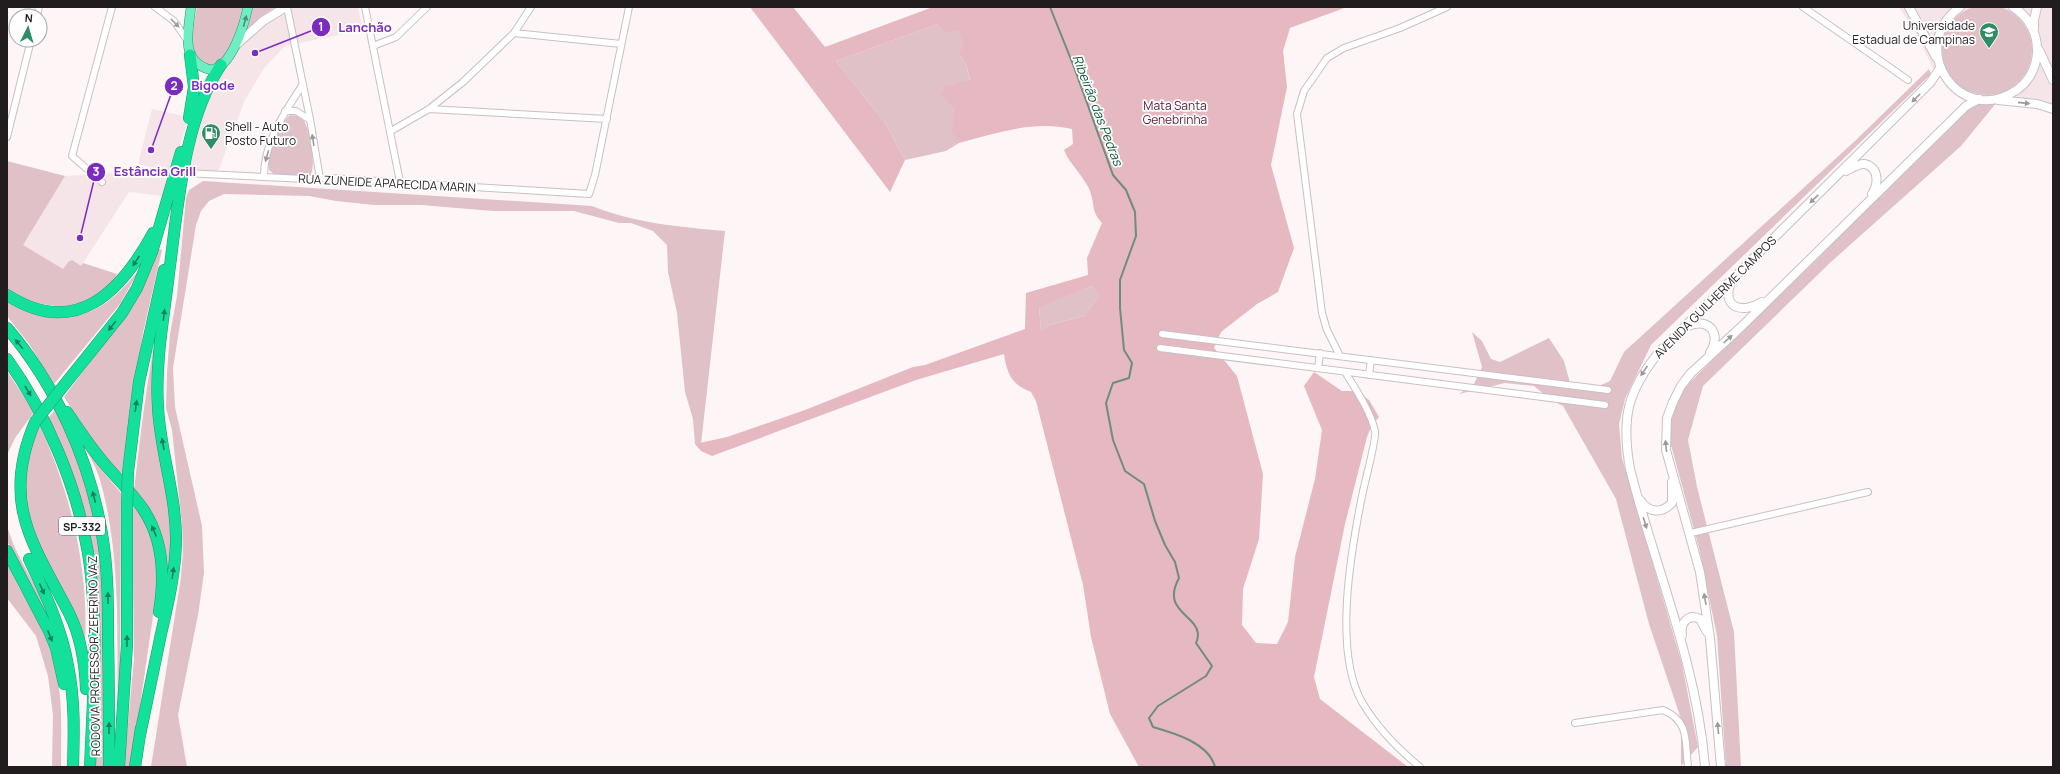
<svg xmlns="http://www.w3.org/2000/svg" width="2060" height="774" viewBox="0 0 2060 774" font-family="Manrope,sans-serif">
<rect width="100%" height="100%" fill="#fef5f7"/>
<!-- built -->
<path fill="#f6e5e8" d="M288 7H358L363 30 285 46 264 68 244 102 218 172 187 169 204 94 247 36Z
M1899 7H2053V112L1955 93 1944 82 1932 67 1919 38Z
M152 109 188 117 173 173 138 164Z
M116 173 167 177 162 196 129 192 81 266 67 262 63 269 22 245 65 176Z"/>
<!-- green -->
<path fill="#dfc1c7" d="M1942 50a45 45 0 1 1 90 0a45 45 0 1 1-90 0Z
M197 7H244C239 26 234 45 221 61 218 65 213 65 207 65 186 61 194 22 197 7Z
M251 7H276L259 18 245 34Z
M938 24 958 30 965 46 958 53 966 64 970 81 947 85 954 108 953 132 959 143 946 151 905 160 886 124 836 61Z
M1929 69 1931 74 1651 345 1625 399 1619 424 1622 458 1682 664 1698 747 1681 766V719L1649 624 1616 499 1563 406 1551 400 1534 386 1505 383 1459 394 1474 384 1482 367 1472 332 1482 341 1491 359 1500 362 1549 338 1564 361 1570 383 1590 390 1610 381 1624 352 1856 140Z
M1997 102 1961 146 1832 261 1703 386 1688 440 1697 487 1734 632 1741 767H1726L1717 636 1699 548 1671 445 1670 426 1680 392 1972 105Z
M290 115 300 116C310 122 317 168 310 176L275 175 269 170C266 152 277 127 290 115Z
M7 161 65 176 23 245 63 269 68 262 72 260 81 266 83 263 117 274C94 318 44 310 7 291Z
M203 181 592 206C634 223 680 227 725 231L701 444H695L693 419 685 392 677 313 668 272 667 245 653 231 631 223H619L574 211H493L421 205H374L336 201 309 196 224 194 209 201 201 211 196 225 173 368 175 407 202 526 204 573 198 615 178 715 187 767H151L181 577 183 551 182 524 172 430 166 408 167 372 170 334 177 296 186 198 189 190Z
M156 248 162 250 143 333 121 477 103 457 64 397 131 307Z
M139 270 120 304 54 384 29 344 7 316V299C21 303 57 316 69 316 99 315 121 292 139 270Z
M1092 286 1099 296 1084 316 1049 325 1041 333 1039 306Z
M160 317 154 353 172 531 167 585C166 540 161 526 134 490 141 432 147 374 160 317Z
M7 371 34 412 15 438 7 455Z
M55 410 70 440 89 494 99 541 103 588V767H93L92 565 47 419Z
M40 426C71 495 89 568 85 644 72 619 58 594 44 570 13 513 0 482 40 426Z
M82 442 104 473 121 493 120 687 118 728C116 647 123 555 99 477 95 465 88 453 82 442Z
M132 504 142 514 154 539 158 582 131 767H124L134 659Z
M7 525C16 562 45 592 53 630L7 541Z
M7 562C19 592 39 618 50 649 64 687 61 728 61 767H52L53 715 48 676 36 636 7 598Z"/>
<!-- forest -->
<path fill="#e6b8c2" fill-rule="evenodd" d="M750 7H793L825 47 933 7H1347L1290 28 1283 51 1287 87 1271 165 1294 248 1278 292 1257 304 1221 332 1214 348 1237 376 1263 474 1259 539 1243 589 1242 625 1256 643 1277 644 1288 622 1295 557 1315 479 1322 430 1304 386 1314 372 1342 391H1357L1369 400 1379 417 1371 427 1367 437 1345 524 1314 677 1320 699 1408 767H1139L1110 714 1091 637 1083 585 1036 401 1031 392C1012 385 1007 374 1004 354L916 380 712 456 701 451 695 444 727 437 805 410 913 367 925 365 1025 329 1026 293 1088 275 1087 258 1102 223C1091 211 1095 205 1090 191 1084 176 1070 165 1064 150L1073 144 1072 129C1034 120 996 133 959 143L952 132 954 108 940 94 947 85 970 80 966 64 958 53 964 46 958 30 945 32 938 24 836 61 886 124 905 160 890 192ZM1092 286 1099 296 1084 316 1049 325 1041 332 1039 307Z"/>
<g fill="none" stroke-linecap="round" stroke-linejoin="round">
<!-- stream -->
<path stroke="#6f8c7c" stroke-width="2" d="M1050 7 1074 67 1113 175 1126 190 1135 212 1136 236 1120 280V308L1124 350 1132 363 1129 378 1113 383 1106 403 1113 440 1125 471 1144 484 1155 521 1165 545 1175 562 1179 578C1161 611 1196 614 1198 634 1198 636 1197 641 1196 643L1212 666 1206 676 1158 706 1149 718 1153 727C1174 733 1209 743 1215 767"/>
<!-- street casing -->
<g stroke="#c8c0c2" stroke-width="8">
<path id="street" d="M155 7 174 21 187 40
M287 7 310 119 320 179
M365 7 400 182
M1803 7 1908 80
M37 16 39 7
M514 33 621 44
M373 46 396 37 427 7
M429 109 607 119
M285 111H296L310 120
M391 131 429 109 463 82 514 33 531 7
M7 137 31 40
M184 173 304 179 329 178 589 194 595 175 629 7
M264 176C264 141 285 112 303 84
M102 182 72 156 112 7
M1162 334 1608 390
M1160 348 1605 405
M1340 356 1327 330 1322 313 1297 114 1304 91 1327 58 1344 48 1400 28 1447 7
M1318 368 1320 353
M1345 372C1356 390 1370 410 1375 431 1377 438 1364 485 1362 496 1351 551 1333 651 1362 702 1376 726 1398 749 1420 767
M1369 375 1371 360
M1691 533 1868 492
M1575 723 1663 710C1690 721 1685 742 1688 767"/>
</g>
<!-- secondary casing -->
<g stroke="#c8c0c2" stroke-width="10">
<path id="secondary" d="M1909 7 1936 57
M1960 7C1905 48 1960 127 2015 91 2028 83 2036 69 2037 53 2038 34 2029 17 2013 7
M2034 28V20L2037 7
M235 46 263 21 286 7
M2039 50 2053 80
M1998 100 2037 104 2053 109
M1846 171C1852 168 1859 163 1865 164 1880 168 1878 185 1872 194
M1732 280C1720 307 1741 315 1762 302
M1686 327C1707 316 1723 332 1710 353
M1640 500C1649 513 1661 514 1672 503V482
M1682 635C1680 623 1688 613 1700 619L1707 632
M1705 767C1697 663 1655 568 1630 469 1621 418 1627 392 1659 352L1930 83 1940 68
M1721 767 1710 638 1700 572 1666 450 1667 418 1673 402 1681 386 1690 374 1740 328 1966 106 1979 99"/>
</g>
<!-- primary casing -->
<g stroke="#189c6f" stroke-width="10">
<path id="primary" d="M191 7C188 33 180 62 211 70 232 67 244 25 248 7"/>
</g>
<!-- highway casing -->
<g stroke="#189c6f" stroke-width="12">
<path id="highway" d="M189 118 194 87 190 55
M7 295C76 339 121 292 153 233
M7 328C56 385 90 461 102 534 108 568 108 603 108 637 109 680 109 724 109 767
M7 359C46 413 77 486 88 553 99 621 93 697 90 767
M61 389 122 313 137 288 152 252 181 152
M67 412C77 427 88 443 99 457 113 475 130 490 143 509 164 540 165 576 159 612
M35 422C0 504 34 545 70 615 81 638 85 664 86 689
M128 472 139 382 164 270
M7 551 49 631 56 648 64 684
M29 559C45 593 62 629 68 666 75 699 74 734 73 767
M140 735C147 701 154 668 161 634 168 604 175 574 176 543 177 496 160 452 158 407 155 362 164 317 169 273 178 208 183 121 221 65
M119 767 127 645V506
M135 767 141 728"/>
</g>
<!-- street -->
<use href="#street" stroke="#fff" stroke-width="6"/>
<!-- secondary -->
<use href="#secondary" stroke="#fff" stroke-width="8"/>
<!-- primary -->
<use href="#primary" stroke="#71edc3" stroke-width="9"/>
<!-- highway -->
<use href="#highway" stroke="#13e19b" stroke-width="11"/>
<!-- highway-bridge casing -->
<g stroke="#189c6f" stroke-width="12" stroke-linecap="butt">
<path id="highway-bridge" d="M35 422 61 389
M127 506 128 472"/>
</g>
<!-- highway-bridge -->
<use href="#highway-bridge" stroke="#13e19b" stroke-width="11"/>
</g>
<!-- one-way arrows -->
<defs><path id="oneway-solid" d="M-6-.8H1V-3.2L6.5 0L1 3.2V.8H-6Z"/></defs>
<use fill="#4d8f79" href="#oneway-solid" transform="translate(245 21) rotate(-75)"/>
<g fill="#9b999a">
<use href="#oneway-solid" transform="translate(175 23) rotate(46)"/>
<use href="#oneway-solid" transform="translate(1916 98) rotate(135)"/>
<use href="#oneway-solid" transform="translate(2024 103) rotate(6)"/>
<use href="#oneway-solid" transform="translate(313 140) rotate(-99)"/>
<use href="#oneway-solid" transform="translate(267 156) rotate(106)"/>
<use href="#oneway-solid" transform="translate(1814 199) rotate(136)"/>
<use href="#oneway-solid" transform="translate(1728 339) rotate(-42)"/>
<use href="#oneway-solid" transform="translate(1644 371) rotate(124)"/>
<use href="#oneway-solid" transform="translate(1666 446) rotate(-96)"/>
<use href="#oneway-solid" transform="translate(1645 523) rotate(73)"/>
<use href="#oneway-solid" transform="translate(1705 599) rotate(-100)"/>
<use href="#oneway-solid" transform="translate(1718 728) rotate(-95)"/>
</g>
<g fill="#1a7f5c">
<use href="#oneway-solid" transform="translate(136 261) rotate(124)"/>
<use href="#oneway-solid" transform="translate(164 315) rotate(-83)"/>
<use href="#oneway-solid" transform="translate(112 326) rotate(128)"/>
<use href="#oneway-solid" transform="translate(19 344) rotate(-129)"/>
<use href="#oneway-solid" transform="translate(28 391) rotate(59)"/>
<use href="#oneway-solid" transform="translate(136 406) rotate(-82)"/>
<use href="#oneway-solid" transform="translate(163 444) rotate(-100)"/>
<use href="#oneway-solid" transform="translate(94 497) rotate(-104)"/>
<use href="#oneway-solid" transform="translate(154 531) rotate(-113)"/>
<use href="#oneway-solid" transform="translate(173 573) rotate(-82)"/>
<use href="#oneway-solid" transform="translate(42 589) rotate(66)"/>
<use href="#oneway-solid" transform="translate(108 598) rotate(-91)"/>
<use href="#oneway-solid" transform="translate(50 636) rotate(68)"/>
<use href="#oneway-solid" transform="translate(127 641) rotate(-89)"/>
<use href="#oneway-solid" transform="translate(109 728) rotate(-89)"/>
</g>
<!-- icons -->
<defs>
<g id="university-pin" transform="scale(1)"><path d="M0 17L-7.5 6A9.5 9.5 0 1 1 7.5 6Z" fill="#2f8d65" stroke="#fff"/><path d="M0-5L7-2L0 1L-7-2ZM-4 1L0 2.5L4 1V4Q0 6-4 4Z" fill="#fff"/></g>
<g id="fuel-pin" transform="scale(1)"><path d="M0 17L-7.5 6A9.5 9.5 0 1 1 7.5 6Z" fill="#2f8d65" stroke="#fff"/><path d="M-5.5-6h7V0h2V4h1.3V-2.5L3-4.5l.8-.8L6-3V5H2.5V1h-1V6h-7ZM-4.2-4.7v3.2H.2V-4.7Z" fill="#fff"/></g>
</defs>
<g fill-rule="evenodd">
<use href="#university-pin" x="1989" y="32"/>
<use href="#fuel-pin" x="211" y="133"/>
</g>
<g text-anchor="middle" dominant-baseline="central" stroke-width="3.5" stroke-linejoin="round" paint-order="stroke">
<!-- shield labels -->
<rect fill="#fff" stroke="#646162" stroke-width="1" x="59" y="517" width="46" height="18" rx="3"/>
<g font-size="11" font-weight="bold" fill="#211d1e">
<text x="82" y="526">SP-332</text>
</g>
<!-- poi labels -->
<g font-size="12" fill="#211d1e" stroke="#fff" text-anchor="end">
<text x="1975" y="25">Universidade<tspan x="1975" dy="14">Estadual de Campinas</tspan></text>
<text x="225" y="126" text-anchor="start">Shell - Auto<tspan x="225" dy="14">Posto Futuro</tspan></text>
</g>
<!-- park labels -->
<g font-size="12" fill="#5c2334" stroke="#fff">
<text x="1175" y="105">Mata Santa<tspan x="1175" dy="14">Genebrinha</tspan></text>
</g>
<!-- street labels -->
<g font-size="12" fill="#211d1e" stroke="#fff">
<text transform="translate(387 183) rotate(3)">RUA ZUNEIDE APARECIDA MARIN</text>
<text transform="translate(1715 297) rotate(-45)">AVENIDA GUILHERME CAMPOS</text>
<text transform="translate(94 656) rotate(-91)">RODOVIA PROFESSOR ZEFERINO VAZ</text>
</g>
<!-- water labels -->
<g font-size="13" font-style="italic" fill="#0e593c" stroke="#fff">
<text transform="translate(1098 110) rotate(69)">Ribeirão das Pedras</text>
</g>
</g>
<!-- callouts -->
<path fill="none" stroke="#7b2cbf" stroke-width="1.5" d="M255 53L321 27M151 150L174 86M80 238L96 172"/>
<g fill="#7b2cbf" stroke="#fff" stroke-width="1.5">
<circle cx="255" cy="53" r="4"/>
<circle cx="151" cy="150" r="4"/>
<circle cx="80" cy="238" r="4"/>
<circle cx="321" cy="27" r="10"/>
<circle cx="174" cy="86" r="10"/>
<circle cx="96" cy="172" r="10"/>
</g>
<g font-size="12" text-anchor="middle" font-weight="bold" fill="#fff">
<text x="321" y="31">1</text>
<text x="174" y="90">2</text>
<text x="96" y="176">3</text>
</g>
<g font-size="13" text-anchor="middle" font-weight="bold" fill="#7b2cbf" stroke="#fff" stroke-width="3.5" stroke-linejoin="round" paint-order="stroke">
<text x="365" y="32">Lanchão</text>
<text x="213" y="90">Bigode</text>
<text x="155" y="176">Estância Grill</text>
</g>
<!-- border -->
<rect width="2060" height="774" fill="none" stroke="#211d1e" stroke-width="16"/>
<!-- north arrow -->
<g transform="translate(28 28) rotate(5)"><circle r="19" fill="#ffffff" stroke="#a6a5a5"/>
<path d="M0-3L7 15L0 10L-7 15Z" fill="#2f8d65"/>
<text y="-6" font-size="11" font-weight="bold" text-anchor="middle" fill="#211d1e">N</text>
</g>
</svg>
